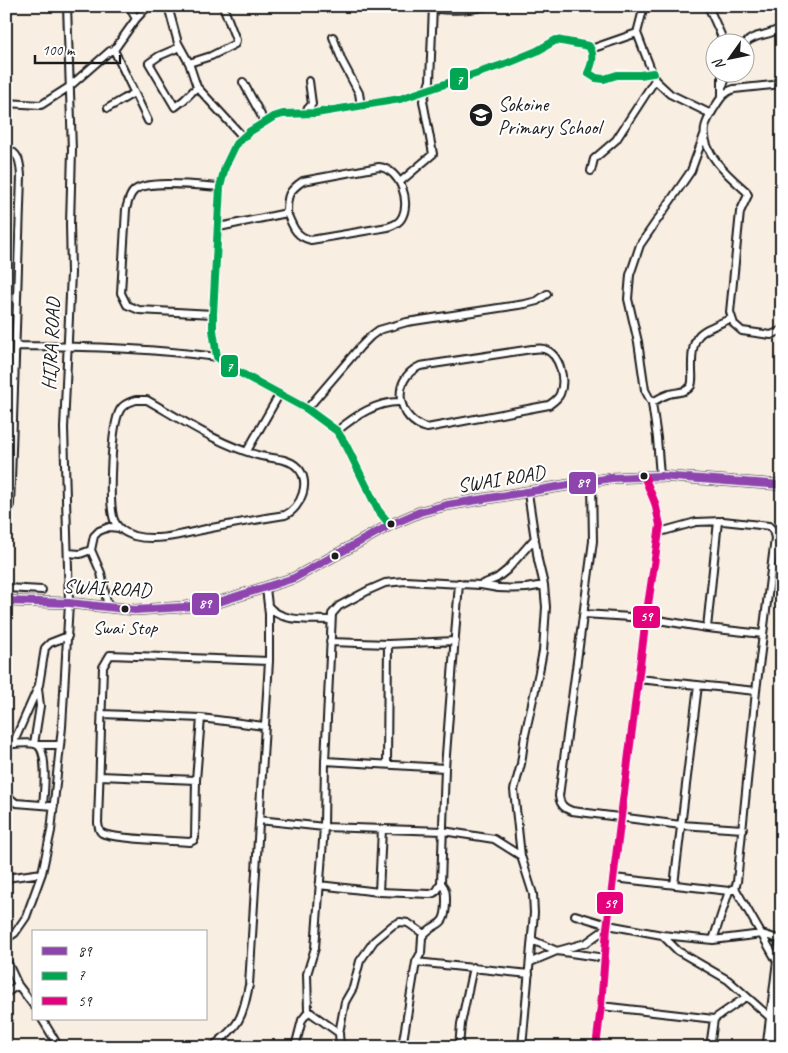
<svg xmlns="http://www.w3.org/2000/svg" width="788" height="1053" viewBox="0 0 788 1053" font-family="Caveat,sans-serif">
<rect width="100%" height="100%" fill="#f9eee2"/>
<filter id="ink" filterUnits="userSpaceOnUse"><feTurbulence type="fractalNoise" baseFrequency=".02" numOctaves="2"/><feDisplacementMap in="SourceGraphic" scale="10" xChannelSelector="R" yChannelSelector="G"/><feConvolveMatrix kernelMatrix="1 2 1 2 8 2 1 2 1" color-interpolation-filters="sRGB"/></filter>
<g filter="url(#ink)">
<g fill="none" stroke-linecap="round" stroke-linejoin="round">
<!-- street casing -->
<g stroke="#1c1c1c" stroke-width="10">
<path id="street" d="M129 6 136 19
M168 6 178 43 189 63 197 87 243 137
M418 6C441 10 463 12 487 6
M644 6 637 33 655 80 670 94 711 114
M708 6 721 35 722 42
M333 37 342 61 359 93 361 106
M746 43C754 33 769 37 782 27
M180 47 159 56 149 63 175 107 184 100 197 87
M591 49 637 33
M114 50 148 121
M189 63 211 56 235 44 236 40 223 6
M722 72V96
M243 82 261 115 263 122
M782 84 734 89C723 92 719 101 713 110 710 116 706 121 705 128 701 153 730 177 746 191L748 195 740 212 730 312 734 324 742 331 771 335 782 330
M723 85 729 72
M6 103 41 105 69 87 110 51 114 50 136 19 148 6
M108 108 134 93
M303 114 312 104 309 81
M6 149C20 153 20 163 21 176L11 480 10 504 6 520
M591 171 594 159 616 140 655 80
M400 182 433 154 423 101 430 81 433 6
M219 227 287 213C293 227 296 237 311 240L388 227C393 225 398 224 401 219 412 202 400 169 379 167L303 181C288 191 287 196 287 213
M213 314 139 310 127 305 121 293 126 209C128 203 129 195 134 191 146 179 203 186 220 187
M16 346C83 346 150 348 217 357
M532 349C536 349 540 348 544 349 560 354 566 380 560 394 558 399 553 402 549 405L427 428C398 421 389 380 420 366Z
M136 400H147C182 420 218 444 257 455 270 459 287 457 297 467 312 481 301 508 285 515 258 519 232 524 206 529 183 534 157 542 134 536 125 533 117 528 114 520 108 502 111 426 120 410 123 404 130 402 136 400Z
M652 403 645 390 638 342 628 299 630 275 640 245 691 171 704 135
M307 409 360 347 371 336 379 330 407 322 525 304 537 301 547 294
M337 431C355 416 377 401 401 402
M247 451 279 395
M660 476 657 438 652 403C657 399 663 396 669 394 677 392 686 393 691 386 693 381 692 375 692 370 691 331 699 333 732 318
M592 482 593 541 559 796C560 805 564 808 572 811L681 825 743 829
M390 525 378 510 346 445 337 431 307 409 235 370 217 357 213 330V314L220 187 225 167 236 144 249 132 273 117 283 114 316 113 400 99 508 63 537 51 556 40 589 46C595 56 592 64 588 73L596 78 604 79 617 75H640L653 73
M68 553 80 554 91 550
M771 569 782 570
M481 585C503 590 522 590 544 585
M6 588 42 590
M268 606C282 623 310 619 331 620
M108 607 101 573 91 550 94 536 99 531 109 527 119 528
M584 614 646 618 707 628 763 634
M707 628 718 521
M330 642 388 644 455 641
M638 679 756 691
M102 714 201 718 264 726
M201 718 196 780 195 838 194 840 190 842C176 841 111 839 102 833 98 830 99 827 98 823L103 667 110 655 269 661
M13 744 39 685 45 648 50 643 68 636
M34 744 40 706 38 688
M6 745C14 744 27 742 35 744 49 747 44 794 43 805
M37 745H60
M325 761 445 768
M387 764 388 644
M100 776 196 780
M6 795 16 803 54 806
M259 820 324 827 443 831 494 839 521 856 533 894 534 913 522 1047
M521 856 514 790 521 764 525 735 539 672 543 651 546 607 544 585 538 560 528 493
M6 878 42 873
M614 878 729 891 735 888 737 882 756 691 775 538 773 530 769 526 723 521 696 522 660 532
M319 885 379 892 430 894C437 893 438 889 441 883L445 768 459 583
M674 885 698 685
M735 888 778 963
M379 892 382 829
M575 915 608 925 662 935 678 951 728 980 772 1019
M662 935 713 940 762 934 782 940
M6 939 15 933 26 917 42 873 51 831 62 727 69 603 64 428 71 273 70 224 72 150 67 6
M532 940 557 951 605 958
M713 940 729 891
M6 959 18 985 34 1006
M416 962 529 974
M531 962 557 951 586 943 607 928
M6 993 18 985
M601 1006 714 1019 746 997
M42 1019 59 1047
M339 1033 311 1013 308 1010 307 974 315 948 324 827 325 761 332 614 339 606 369 590 385 583 405 581 480 585 497 578 507 570 535 538
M771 1035 782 1037
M212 1047C240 1025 242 1019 249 985L269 661V614L266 588
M295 1047 302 1020 309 1011
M340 1047 339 1033 345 1002 353 988 360 961 374 941 393 925 400 922 408 923 424 934
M402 1047 416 962 421 953 422 937C435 919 446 932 446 901 446 893 446 889 441 883
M459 1047 461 1024 473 967
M596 1047 601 1006 607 928 646 618 660 525 655 503 644 476
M710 1047 714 1019"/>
</g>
<!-- secondary casing -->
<g stroke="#1c1c1c" stroke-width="12">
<path id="secondary" d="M6 601 69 603 135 610 184 607 222 601 294 578 390 525 420 512 447 505 611 478 660 476 782 485"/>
</g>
<!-- highway casing -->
<g stroke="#1c1c1c" stroke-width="15">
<path id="highway" d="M769 1047 782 940"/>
</g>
<!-- street -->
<use href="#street" stroke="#fff" stroke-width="6"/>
<!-- secondary -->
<use href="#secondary" stroke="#fff" stroke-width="9"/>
<!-- highway -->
<use href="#highway" stroke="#fff" stroke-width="11"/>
<!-- bus-1 casing -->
<g stroke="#fff" stroke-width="11">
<path id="bus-1" d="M6 601 69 603 135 610 184 607 222 601 294 578 390 525 420 512 447 505 611 478 660 476 782 485"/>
</g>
<!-- bus-2 casing -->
<g stroke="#fff" stroke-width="11">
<path id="bus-2" d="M390 525 378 510 346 445 337 431 307 409 235 370 217 357 213 330V314L220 187 225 167 236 144 249 132 273 117 283 114 316 113 400 99 508 63 537 51 556 40 589 46C595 56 592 64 588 73L596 78 604 79 617 75H640L653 73"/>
</g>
<!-- bus-3 casing -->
<g stroke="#fff" stroke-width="11">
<path id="bus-3" d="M596 1047 601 1006 607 928 646 618 660 525 655 503 644 476"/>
</g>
<!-- bus-1 -->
<use href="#bus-1" stroke="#8e44ad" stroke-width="8"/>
<!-- bus-2 -->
<use href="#bus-2" stroke="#00a651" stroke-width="8"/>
<!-- bus-3 -->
<use href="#bus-3" stroke="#e5007d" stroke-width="8"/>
</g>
</g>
<!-- icons -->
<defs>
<g id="school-disc" transform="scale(1.25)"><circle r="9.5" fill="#1c1c1c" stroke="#fff"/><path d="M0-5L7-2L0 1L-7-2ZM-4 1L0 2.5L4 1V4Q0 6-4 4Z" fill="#fff"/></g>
</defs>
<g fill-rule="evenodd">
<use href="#school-disc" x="481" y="115"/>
</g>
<!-- markers -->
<g fill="#1c1c1c" stroke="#fff" stroke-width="2">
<circle cx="644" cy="476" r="4.5"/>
<circle cx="391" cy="524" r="4.5"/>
<circle cx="335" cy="556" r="4.5"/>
<circle cx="125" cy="609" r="4.5"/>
</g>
<g text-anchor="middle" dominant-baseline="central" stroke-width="4" stroke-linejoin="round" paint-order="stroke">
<!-- bus labels -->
<g font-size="19" fill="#1c1c1c" stroke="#fff">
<text x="125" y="628">Swai Stop</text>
</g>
<!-- poi labels -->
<g font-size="20" fill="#1c1c1c" stroke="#fff" text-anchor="start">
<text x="498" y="104">Sokoine<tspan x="498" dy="23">Primary School</tspan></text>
</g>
<!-- street labels -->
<g font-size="20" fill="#1c1c1c" stroke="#fff">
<text transform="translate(51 344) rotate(-87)">HIJRA ROAD</text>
<text transform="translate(501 479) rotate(-9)">SWAI ROAD</text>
<text transform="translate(107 588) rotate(3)">SWAI ROAD</text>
</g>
</g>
<g stroke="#fff" stroke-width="2">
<rect x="449" y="67" width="20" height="24" rx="5" fill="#00a651"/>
<rect x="220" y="354" width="19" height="24" rx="5" fill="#00a651"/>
<rect x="568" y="471" width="29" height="24" rx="5" fill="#8e44ad"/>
<rect x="191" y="592" width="29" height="24" rx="5" fill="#8e44ad"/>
<rect x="632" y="605" width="29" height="24" rx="5" fill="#e5007d"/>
<rect x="596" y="891" width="28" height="24" rx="5" fill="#e5007d"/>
</g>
<g font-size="14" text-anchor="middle" font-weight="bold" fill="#fff">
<text x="459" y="84">7</text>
<text x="229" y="371">7</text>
<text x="583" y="487">89</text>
<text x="205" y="608">89</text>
<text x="646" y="621">59</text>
<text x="610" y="908">59</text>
</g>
<!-- margin -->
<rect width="788" height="1053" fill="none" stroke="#fff" stroke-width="25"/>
<rect x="12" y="12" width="763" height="1028" fill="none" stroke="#1c1c1c" stroke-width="2" filter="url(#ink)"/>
<!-- legend -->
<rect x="32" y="930" width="175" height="90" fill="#ffffff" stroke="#a4a4a4"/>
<rect x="42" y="947" width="25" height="8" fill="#8e44ad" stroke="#a4a4a4"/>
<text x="78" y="956" font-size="15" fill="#1c1c1c">89</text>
<rect x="42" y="972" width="25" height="8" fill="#00a651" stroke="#a4a4a4"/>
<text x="78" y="980" font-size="15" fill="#1c1c1c">7</text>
<rect x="42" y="997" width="25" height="8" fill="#e5007d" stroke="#a4a4a4"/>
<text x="78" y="1006" font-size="15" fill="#1c1c1c">59</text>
<!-- north arrow -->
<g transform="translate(730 58) rotate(237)"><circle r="24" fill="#ffffff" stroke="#a4a4a4"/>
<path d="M0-4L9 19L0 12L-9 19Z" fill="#1c1c1c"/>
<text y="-8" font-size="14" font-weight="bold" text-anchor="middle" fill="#1c1c1c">N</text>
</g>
<!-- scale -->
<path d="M35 55v8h85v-8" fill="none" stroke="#1c1c1c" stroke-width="2.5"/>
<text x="42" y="55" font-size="15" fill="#1c1c1c" stroke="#ffffff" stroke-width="4" paint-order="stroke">100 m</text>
</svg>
